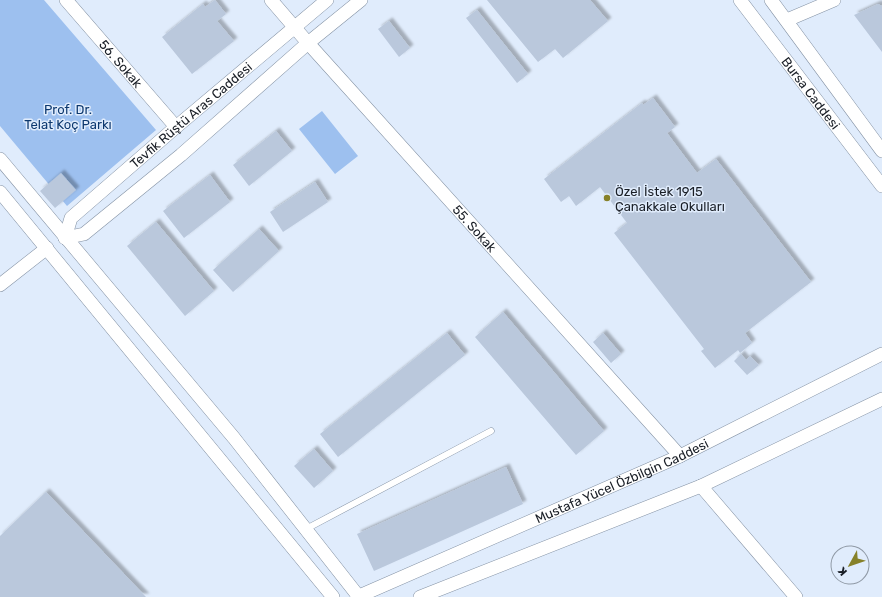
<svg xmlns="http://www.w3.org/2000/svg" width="882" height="597" viewBox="0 0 882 597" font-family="Rubik,sans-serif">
<defs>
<filter id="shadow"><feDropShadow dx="3.5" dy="-3.5" stdDeviation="1" flood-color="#0004"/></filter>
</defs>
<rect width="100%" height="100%" fill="#e0ecfc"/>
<!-- green -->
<path fill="#9dc0ef" d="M0 0H44L156 130 67 206 0 126Z
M322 111 358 156 335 174 299 129Z"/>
<!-- building -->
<path fill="#bac8dc" filter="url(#shadow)" d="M215 0 226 14 217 21 234 41 192 74 162 37 203 4 205 7Z
M487 0H590L608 21 563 58 555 49 538 62Z
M878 4 882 6V52L854 15Z
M477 10 528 74 517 83 466 18Z
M389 21 410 48 399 57 378 29Z
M653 98 675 127 667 133 697 173 716 159 811 282 745 333 752 343 740 353 738 350 715 368 701 351 704 349 614 233 627 223 600 187 576 206 569 196 561 202 544 179 642 103 643 105Z
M276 131 292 151 249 186 233 165Z
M61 173 76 190 55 208 40 191Z
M210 175 230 202 184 238 163 211Z
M315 182 328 202 283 232 270 212Z
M156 222 214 291 185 316 127 246Z
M259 229 279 251 233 292 213 270Z
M503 312 604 431 576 455 475 337Z
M447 333 465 355 338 457 320 434Z
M603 333 621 354 611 363 593 342Z
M741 354 746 360 750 356 759 365 747 375 734 361Z
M314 449 333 471 314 488 294 466Z
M506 467 523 504 374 571 357 534Z
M46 492 146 597H0V536Z"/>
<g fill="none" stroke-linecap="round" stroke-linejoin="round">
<!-- lane casing -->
<g stroke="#8492a4" stroke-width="7">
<path id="lane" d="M306 529 491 431"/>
</g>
<!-- street casing -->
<g stroke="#8492a4" stroke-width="14">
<g id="street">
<path id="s1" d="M66 0 176 127"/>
<path id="s2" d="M271 0 308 43 680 456"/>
<path id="s3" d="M740 0 882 186"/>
<path d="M771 0 882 151"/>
<path d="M787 20 834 0"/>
<path d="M0 159 234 438 359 597"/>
<path d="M0 192 333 597"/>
<path d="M65 238 84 234 181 155 308 43 361 0"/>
<path id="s4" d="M65 238 71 218 176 127 327 0"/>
<path d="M0 285 47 248"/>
<path d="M701 486 796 597"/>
<path id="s5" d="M357 597 680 456 882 354"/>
<path d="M420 597 701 486 882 399"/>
</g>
</g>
<!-- lane -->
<use href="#lane" stroke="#fff" stroke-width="6"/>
<!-- street -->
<use href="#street" stroke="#fff" stroke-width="13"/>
</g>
<!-- markers -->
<circle fill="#868129" stroke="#e0ecfc" stroke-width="1.5" cx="607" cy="198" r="4"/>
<g text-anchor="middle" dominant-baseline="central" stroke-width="3" stroke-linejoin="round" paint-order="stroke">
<!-- street labels -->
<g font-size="13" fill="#191e26" stroke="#e0ecfc">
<text stroke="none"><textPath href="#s1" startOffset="84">56. Sokak</textPath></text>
<text stroke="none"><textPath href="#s3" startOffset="117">Bursa Caddesi</textPath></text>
<text stroke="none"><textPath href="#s4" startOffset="179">Tevfik Rüştü Aras Caddesi</textPath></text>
<text stroke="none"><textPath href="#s2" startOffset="306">55. Sokak</textPath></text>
<text stroke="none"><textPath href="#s5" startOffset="289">Mustafa Yücel Özbilgin Caddesi</textPath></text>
</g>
<!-- park labels -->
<g font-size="13" fill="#0c386f" stroke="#e0ecfc">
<text x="68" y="109">Prof. Dr.<tspan x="68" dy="15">Telat Koç Parkı</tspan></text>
</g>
<!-- poi labels -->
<g font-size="13" fill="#191e26" stroke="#e0ecfc" text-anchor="start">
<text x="615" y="191">Özel İstek 1915<tspan x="615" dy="15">Çanakkale Okulları</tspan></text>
</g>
</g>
<!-- north arrow -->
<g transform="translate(850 565) rotate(230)"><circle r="19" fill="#e0ecfc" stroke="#909aa6"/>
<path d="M0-3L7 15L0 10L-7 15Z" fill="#868129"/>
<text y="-6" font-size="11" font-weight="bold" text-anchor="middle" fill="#191e26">K</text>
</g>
</svg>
